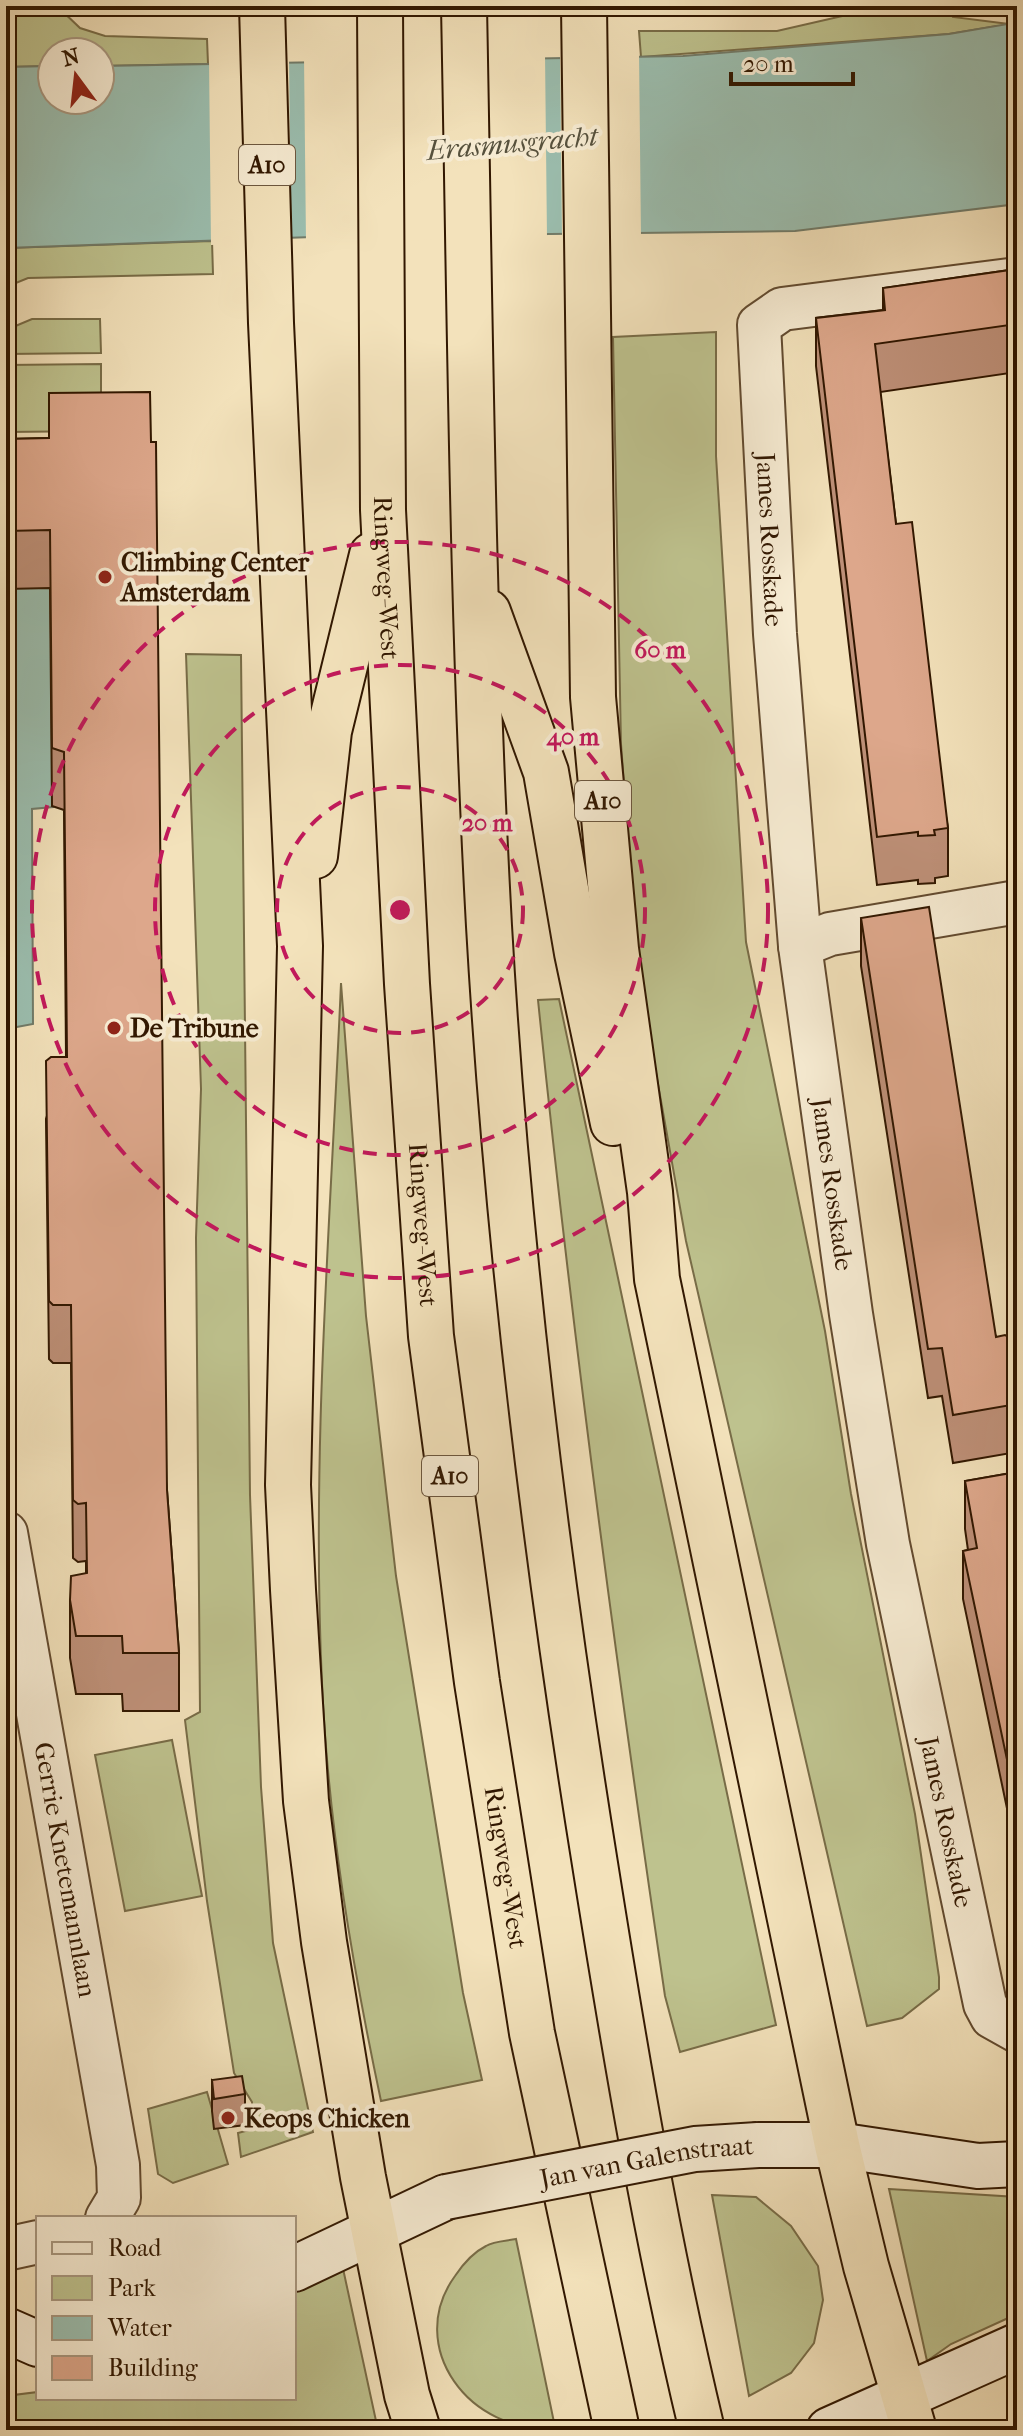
<svg xmlns="http://www.w3.org/2000/svg" width="1023" height="2436" viewBox="0 0 1023 2436" font-family="'IM FELL French Canon',serif">
<rect width="100%" height="100%" fill="#f3e2bb"/>
<filter id="stains"><feTurbulence type="fractalNoise" baseFrequency=".0025" numOctaves="4"/><feColorMatrix values="0 0 0 0 .2 0 0 0 0 .09 0 0 0 0 .02 0 0 0 .5 -.17"/></filter>
<radialGradient id="worn" r=".72"><stop offset=".6" stop-color="#630" stop-opacity="0"/><stop offset="1" stop-color="#630" stop-opacity=".3"/></radialGradient>
<!-- green -->
<path fill="#bec28e" stroke="#786c47" stroke-width="2" d="M886 6H954L953 17 1009 24 949 34 641 57 639 31H777Z
M58 7 80 28 105 36 207 39 208 64 100 66V52H52V66L6 67V8Z
M212 241 213 274 28 278 6 287V248Z
M32 319H100L101 353 6 354V330Z
M716 332V456L746 942 825 1331 851 1494 915 1814 939 1977V1989L902 2018 867 2026 686 1241 638 972 621 744 613 337Z
M101 364V431L6 432V365Z
M186 654 241 655 250 1495 261 1787 273 1943 313 2132 241 2157 238 2133 253 2129 252 2102 234 2073 207 1901 185 1720 200 1712 196 1238 201 1089Z
M341 983 366 1316 396 1576 463 1993 482 2080 381 2101C352 1964 328 1823 322 1683 311 1450 331 1216 341 983Z
M559 999 776 2025 680 2052 665 1996C616 1664 572 1333 538 1000Z
M172 1740 202 1896 125 1911 95 1755Z
M207 2092 228 2164 173 2183 158 2174 148 2109Z
M889 2189 1017 2197V2314L951 2344 927 2361Z
M712 2195 756 2197 791 2226 818 2266 823 2300 814 2343 791 2373 749 2396Z
M516 2239 555 2427C470 2436 404 2346 455 2276 463 2264 472 2253 486 2246 494 2241 506 2241 516 2239Z
M342 2264 378 2430H6V2396L38 2392V2398H294V2288Z"/>
<!-- water -->
<path fill="#9bbeaf" stroke="#717b69" stroke-width="2" d="M1008 6H1017V204L795 231 313 237 6 248V67L52 66V100H100V66L683 56 949 34 1008 24Z
M58 469 53 807 32 809 33 1024 6 1029V470Z"/>
<!-- pier -->
<path fill="#f3e2bb" d="M639 52 641 237H562L560 53Z
M545 54 547 238 306 242 304 57Z
M289 58 291 242 211 245 209 60Z"/>
<g fill="none" stroke-linecap="round" stroke-linejoin="round">
<!-- street casing -->
<g stroke="#624a2f" stroke-width="46">
<g id="street">
<path id="s1" d="M1017 279 782 309 759 325 775 634 800 946 851 1314 888 1544 985 2004 992 2017 1017 2031"/>
<path d="M800 946 830 934 1017 902"/>
<path id="s2" d="M6 1533 118 2165 119 2198 107 2218"/>
<path d="M6 2249 38 2242"/>
</g>
</g>
<!-- secondary casing -->
<g stroke="#311700" stroke-width="48">
<path id="secondary" d="M758 2145H837L978 2166 1017 2164
M294 2269 446 2197
M6 2330 38 2344
M829 2430 1017 2346"/>
</g>
<!-- highway casing -->
<g stroke="#311700" stroke-width="48">
<g id="highway">
<path d="M262 6 271 323 300 946 288 1485 293 1590 306 1801 324 1942 363 2177 407 2395 418 2430"/>
<path id="s3" d="M380 6 383 510 407 984 431 1336 477 1682 532 2033 617 2430"/>
<path d="M464 6C470 313 472 619 489 926 507 1240 545 1553 595 1864 625 2053 657 2243 702 2430"/>
<path d="M584 6 593 697 616 949 650 1192 657 1279 837 2145 866 2266 914 2430"/>
<path d="M488 612 546 772 577 953 613 1123"/>
<path d="M315 856 329 731 372 555"/>
</g>
</g>
<!-- street -->
<use href="#street" stroke="#f7ecd3" stroke-width="42"/>
<!-- secondary -->
<use href="#secondary" stroke="#f7ecd3" stroke-width="44"/>
<!-- highway -->
<use href="#highway" stroke="#f3e2bb" stroke-width="44"/>
<!-- secondary-bridge casing -->
<g stroke="#311700" stroke-width="48" stroke-linecap="butt">
<g id="secondary-bridge">
<path id="s4" d="M446 2197 695 2149 758 2145"/>
</g>
</g>
<!-- secondary-bridge -->
<use href="#secondary-bridge" stroke="#f7ecd3" stroke-width="44"/>
</g>
<!-- wall -->
<path fill="#be9078" stroke="#311700" stroke-width="2" d="M1017 269V372L880 392 896 524 948 828V876L935 878V883L918 884V880L877 885 816 366V318L883 310V288Z
M49 438 167 1490 179 1653V1711H123L122 1694H76L70 1658V1600L86 1573V1561L78 1562 73 1558 71 1363H53L49 1359 46 1119 66 1057 64 810 52 806 50 588 6 589V439Z
M861 918 996 1337 1017 1376V1452L953 1463 942 1396 928 1398 861 966Z
M1017 1472V1856L963 1599V1551L968 1550 965 1529V1481Z
M212 2080 245 2094V2125L214 2129 212 2111Z"/>
<!-- building -->
<path fill="#dda78b" stroke="#311700" stroke-width="2" d="M1017 269V324L875 344 896 524 912 522 948 828 934 830 935 835 918 836V832L877 837 816 318 885 310 883 288Z
M150 392 151 442H156L167 1490 179 1653H123L122 1636H76L70 1600 71 1576 87 1573 86 1503 78 1504 73 1500 71 1305H53L49 1301 46 1061 51 1057H67L64 752 52 748 50 530 6 531V439L49 438V393Z
M929 907 996 1337 1005 1335 1011 1339 1017 1376V1404L953 1415 942 1348 928 1349 861 918Z
M1017 1472V1807L963 1551 977 1548 965 1481Z
M242 2076 245 2094 214 2099 212 2080Z"/>
<!-- distance rings -->
<g fill="none" stroke="#c2185b" stroke-width="4" stroke-dasharray="14 10">
<circle cx="400" cy="910" r="123"/>
<circle cx="400" cy="910" r="245"/>
<circle cx="400" cy="910" r="368"/>
</g>
<!-- markers -->
<g fill="#8f2418" stroke="#f7ecd3" stroke-width="3">
<circle cx="105" cy="577" r="8"/>
<circle cx="114" cy="1028" r="8"/>
<circle cx="228" cy="2118" r="8"/>
</g>
<g text-anchor="middle" dominant-baseline="central" stroke-width="8" stroke-linejoin="round" paint-order="stroke">
<!-- shield labels -->
<g fill="#f7ecd3" stroke="#6c573f" stroke-width="2">
<rect x="239" y="145" width="56" height="40" rx="6"/>
<rect x="575" y="781" width="56" height="40" rx="6"/>
<rect x="422" y="1456" width="56" height="40" rx="6"/>
</g>
<g font-size="24" font-weight="bold" fill="#311700">
<text x="267" y="165">A10</text>
<text x="603" y="801">A10</text>
<text x="450" y="1476">A10</text>
</g>
<!-- street labels -->
<g font-size="26" fill="#311700" stroke="#f7ecd3">
<text stroke="none"><textPath href="#s1" startOffset="480">James Rosskade</textPath></text>
<text stroke="none"><textPath href="#s3" startOffset="572">Ringweg-West</textPath></text>
<text stroke="none"><textPath href="#s1" startOffset="1128">James Rosskade</textPath></text>
<text stroke="none"><textPath href="#s3" startOffset="1220">Ringweg-West</textPath></text>
<text stroke="none"><textPath href="#s1" startOffset="1776">James Rosskade</textPath></text>
<text stroke="none"><textPath href="#s3" startOffset="1868">Ringweg-West</textPath></text>
<text stroke="none"><textPath href="#s2" startOffset="342">Gerrie Knetemannlaan</textPath></text>
<text stroke="none"><textPath href="#s4" startOffset="204">Jan van Galenstraat</textPath></text>
</g>
<!-- poi labels -->
<g font-size="26" font-weight="bold" fill="#311700" stroke="#f7ecd3" text-anchor="start">
<text x="121" y="562">Climbing Center<tspan x="121" dy="30">Amsterdam</tspan></text>
<text x="130" y="1028">De Tribune</text>
<text x="244" y="2118">Keops Chicken</text>
</g>
<!-- water labels -->
<g font-size="28" font-style="italic" fill="#56513d" stroke="#f7ecd3">
<text transform="translate(512 143) rotate(-5)">Erasmusgracht</text>
</g>
</g>
<circle cx="400" cy="910" r="12" fill="#c2185b" stroke="#f7ecd3" stroke-width="4"/>
<g font-size="24" text-anchor="middle" font-weight="bold" fill="#c2185b" stroke="#f7ecd3" stroke-width="8" stroke-linejoin="round" paint-order="stroke">
<text x="660" y="658">60 m</text>
<text x="573" y="745">40 m</text>
<text x="487" y="831">20 m</text>
</g>
<!-- margin -->
<rect width="1023" height="2436" fill="none" stroke="#f3e2bb" stroke-width="32"/>
<rect x="8" y="8" width="1007" height="2420" fill="none" stroke="#311700" stroke-width="4"/>
<rect x="16" y="16" width="991" height="2404" fill="none" stroke="#311700" stroke-width="2"/>
<!-- legend -->
<rect x="36" y="2216" width="260" height="184" fill="#f7ecd3" stroke="#a8977f" stroke-width="2"/>
<rect x="52" y="2242" width="40" height="12" fill="#f7ecd3" stroke="#a8977f" stroke-width="2"/>
<text x="108" y="2256" font-size="24" fill="#311700">Road</text>
<rect x="52" y="2276" width="40" height="24" fill="#bec28e" stroke="#a8977f" stroke-width="2"/>
<text x="108" y="2296" font-size="24" fill="#311700">Park</text>
<rect x="52" y="2316" width="40" height="24" fill="#9bbeaf" stroke="#a8977f" stroke-width="2"/>
<text x="108" y="2336" font-size="24" fill="#311700">Water</text>
<rect x="52" y="2356" width="40" height="24" fill="#dda78b" stroke="#a8977f" stroke-width="2"/>
<text x="108" y="2376" font-size="24" fill="#311700">Building</text>
<!-- north arrow -->
<g transform="translate(76 76) rotate(345)"><circle r="38" fill="#f7ecd3" stroke="#a8977f" stroke-width="2"/>
<path d="M0-6L14 30L0 20L-14 30Z" fill="#8f2418"/>
<text y="-12" font-size="22" font-weight="bold" text-anchor="middle" fill="#311700">N</text>
</g>
<!-- scale -->
<path d="M731 72v12h122v-12" fill="none" stroke="#311700" stroke-width="4"/>
<text x="743" y="72" font-size="24" fill="#311700" stroke="#f7ecd3" stroke-width="6" paint-order="stroke">20 m</text>
<rect width="100%" height="100%" filter="url(#stains)"/>
<rect width="100%" height="100%" fill="url(#worn)"/>
</svg>
